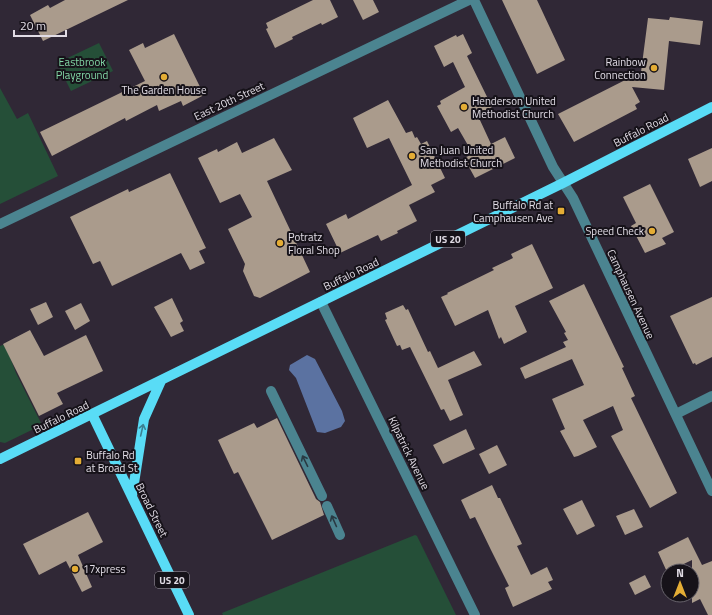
<svg xmlns="http://www.w3.org/2000/svg" width="712" height="615" viewBox="0 0 712 615" font-family="'Titillium Web',sans-serif">
<rect width="100%" height="100%" fill="#302836"/>
<!-- green -->
<path fill="#254f38" d="M99 43 113 71 71 91 57 63Z
M0 88 17 119 28 113 58 176 0 204Z
M5 344 16 373 42 425 5 443 0 442V346Z
M415 535 417 536 456 615H223L222 613Z"/>
<!-- water -->
<path fill="#5b72a1" d="M307 355 315 359 342 411 345 421 341 427 325 433 317 432 296 378 289 370 290 365Z"/>
<!-- building -->
<path fill="#aa9b8c" d="M65 0H128L43 41 30 15 48 5 50 8Z
M313 0H330L338 17 322 25 321 23 292 37 293 39 275 48 266 29 268 28 266 23Z
M353 0H373L379 12 363 20Z
M502 0H537L565 60 537 74Z
M670 17 703 21 700 45 669 41 664 90 632 87 640 102 635 105 637 109 574 142 558 114 641 72 648 18 669 20Z
M174 34 204 95 183 106 181 101 159 111 157 105 126 121 125 118 52 156 40 132 145 81 129 50 143 43 145 48Z
M463 34 472 53 467 56 492 107 481 113 483 117 479 118 491 144 505 137 515 158 475 178 464 158 473 154 458 128 451 132 437 106 441 104 440 101 465 87 453 62 444 67 434 46 456 35 457 37Z
M388 100 406 133 412 131 415 138 417 137 421 144 427 141 445 178 431 185 435 192 409 205 417 221 397 231 398 233 381 241 378 235 340 253 326 224 346 214 348 219 412 185 389 138 367 148 353 118Z
M274 138 292 170 267 181 310 272 260 298 254 296 243 271 245 264 228 229 252 217 240 194 220 203 198 158 217 149 218 152 237 142 242 153Z
M712 148V181L700 187 688 159Z
M170 173 206 248 199 251 205 263 190 270 181 253 112 286 100 261 93 264 70 217 128 189 129 192Z
M650 184 674 232 662 238 666 244 645 253 631 226 636 223 623 197Z
M532 244 553 288 515 306 527 332 504 344 501 337 499 339 488 310 455 326 441 297 448 294 447 293 494 270 492 268 513 258 511 254Z
M584 284 624 367 622 368 635 396 631 398 677 493 650 508 611 436 623 430 613 406 583 420 597 447 578 456 574 457 560 431 565 429 552 399 584 385 572 359 525 379 520 368 566 347 563 342 568 340 564 333 566 332 549 301Z
M712 297V357L696 365 695 363 693 364 670 316Z
M172 298 183 321 180 323 184 331 171 337 154 307Z
M46 302 53 317 38 325 30 309Z
M81 303 90 321 75 330 65 311Z
M403 305 406 310 408 309 428 352 430 351 438 368 474 351 482 365 448 380 463 415 450 421 444 409 441 410 410 347 402 350 400 345 397 346 385 320 387 319 385 313Z
M30 330 44 356 86 335 103 371 57 393 63 404 39 416 3 344Z
M277 418 316 499 320 502 324 515 272 540 238 472 234 474 218 440 254 423 257 428Z
M466 429 475 449 443 464 433 445Z
M497 445 507 465 489 474 479 454Z
M492 485 498 498H500L522 544 517 546 531 575 547 567 553 580 548 582 552 589 513 607 505 588 509 586 491 550 475 517 470 519 461 500Z
M582 500 595 526 577 535 563 509Z
M634 509 643 527 625 535 616 516Z
M88 512 103 542 78 555 92 587 82 592 66 561 39 575 23 544Z
M688 537 702 565 712 561V615H708L700 599 692 603V560L667 572 658 552Z
M645 575 651 587 635 595 629 583Z"/>
<g fill="none" stroke-linecap="round" stroke-linejoin="round">
<!-- minor -->
<path stroke="#4b8490" stroke-width="10" d="M474 0 553 167 573 198 712 491
M0 224 469 0
M321 302 475 615
M271 391 322 496
M676 414 712 396
M327 506 340 535"/>
<!-- major -->
<path stroke="#59dcf6" stroke-width="10" d="M92 414 189 615
M0 459 563 183 712 107
M132 496 144 419 161 381"/>
</g>
<!-- one-way arrows -->
<defs><path id="oneway-shaft" d="M-6 0H5M1.5-3L5.5 0L1.5 3" fill="none" stroke-width="1.6" stroke-linecap="round" stroke-linejoin="round"/></defs>
<use stroke="#3b8193" href="#oneway-shaft" transform="translate(142 430) rotate(-77)"/>
<g stroke="#293a43">
<use href="#oneway-shaft" transform="translate(305 461) rotate(-116)"/>
<use href="#oneway-shaft" transform="translate(334 521) rotate(-114)"/>
</g>
<!-- markers -->
<g fill="#e4ad35" stroke="#161219" stroke-width="1.5">
<circle cx="654" cy="68" r="4"/>
<circle cx="164" cy="77" r="4"/>
<circle cx="464" cy="107" r="4"/>
<circle cx="412" cy="156" r="4"/>
<rect x="557" y="207" width="8" height="8" rx="2"/>
<circle cx="652" cy="231" r="4"/>
<circle cx="280" cy="243" r="4"/>
<rect x="74" y="457" width="8" height="8" rx="2"/>
<circle cx="75" cy="569" r="4"/>
</g>
<g text-anchor="middle" dominant-baseline="central" stroke-width="4" stroke-linejoin="round" paint-order="stroke">
<!-- shield labels -->
<g fill="#161219" stroke="#a49fa8" stroke-width="1">
<rect x="431" y="231" width="34" height="16" rx="3"/>
<rect x="155" y="572" width="34" height="16" rx="3"/>
</g>
<g font-size="10" font-weight="bold" fill="#e1dce5">
<text x="448" y="239">US 20</text>
<text x="172" y="580">US 20</text>
</g>
<!-- park labels -->
<g font-size="11" fill="#83d8a7" stroke="#161219">
<text x="82" y="62">Eastbrook<tspan x="82" dy="13">Playground</tspan></text>
</g>
<!-- poi labels -->
<g font-size="11" fill="#e1dce5" stroke="#161219" text-anchor="start">
<text x="646" y="62" text-anchor="end">Rainbow<tspan x="646" dy="13">Connection</tspan></text>
<text x="164" y="90" text-anchor="middle">The Garden House</text>
<text x="472" y="101">Henderson United<tspan x="472" dy="13">Methodist Church</tspan></text>
<text x="420" y="150">San Juan United<tspan x="420" dy="13">Methodist Church</tspan></text>
<text x="553" y="205" text-anchor="end">Buffalo Rd at<tspan x="553" dy="13">Camphausen Ave</tspan></text>
<text x="644" y="231" text-anchor="end">Speed Check</text>
<text x="288" y="237">Potratz<tspan x="288" dy="13">Floral Shop</tspan></text>
<text x="86" y="455">Buffalo Rd<tspan x="86" dy="13">at Broad St</tspan></text>
<text x="83" y="569">17xpress</text>
</g>
<!-- street labels -->
<g font-size="11" fill="#e1dce5" stroke="#161219">
<text transform="translate(229 101) rotate(-25)">East 20th Street</text>
<text transform="translate(641 130) rotate(-27)">Buffalo Road</text>
<text transform="translate(351 274) rotate(-26)">Buffalo Road</text>
<text transform="translate(631 294) rotate(65)">Camphausen Avenue</text>
<text transform="translate(61 417) rotate(-26)">Buffalo Road</text>
<text transform="translate(409 453) rotate(64)">Kilpatrick Avenue</text>
<text transform="translate(152 510) rotate(64)">Broad Street</text>
</g>
</g>
<!-- north arrow -->
<g transform="translate(680 583)"><circle r="19" fill="#161219" stroke="#67636b"/>
<path d="M0-3L7 15L0 10L-7 15Z" fill="#e4ad35"/>
<text y="-6" font-size="11" font-weight="bold" text-anchor="middle" fill="#e1dce5">N</text>
</g>
<!-- scale -->
<path d="M14 30v6h52v-6" fill="none" stroke="#e1dce5" stroke-width="2"/>
<text x="20" y="30" font-size="12" fill="#e1dce5" stroke="#161219" stroke-width="3" paint-order="stroke">20 m</text>
</svg>
